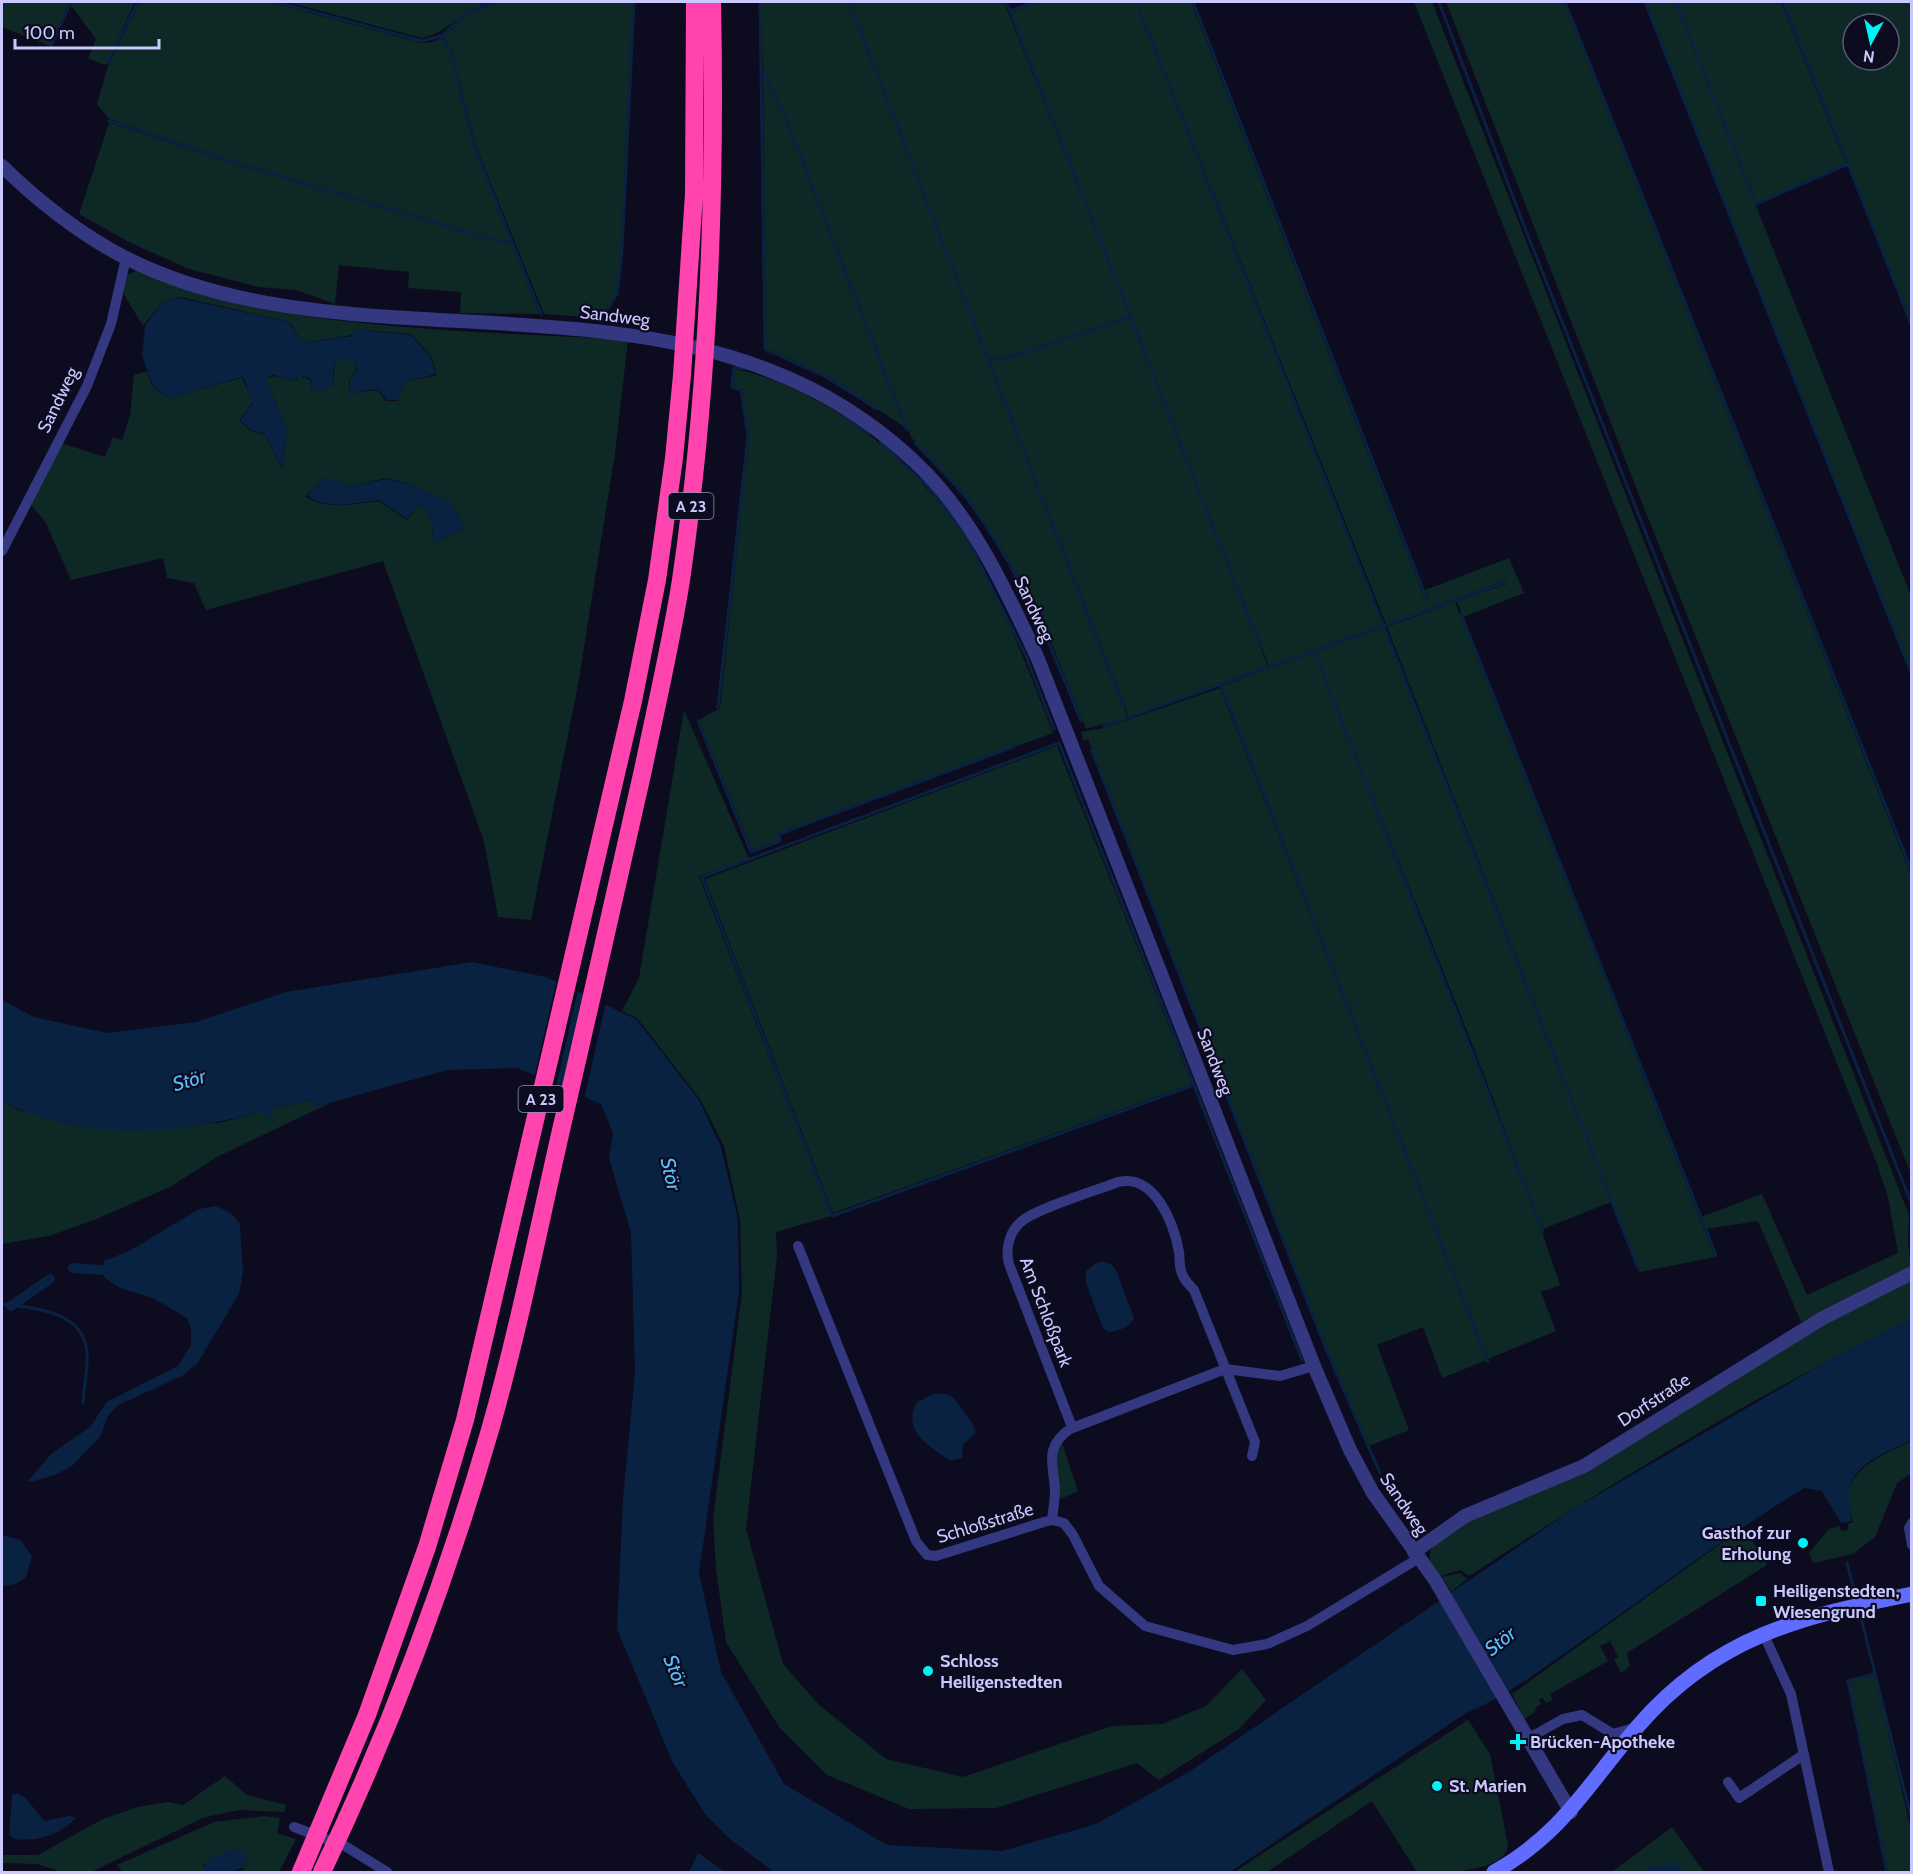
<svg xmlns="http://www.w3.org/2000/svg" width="1913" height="1874" viewBox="0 0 1913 1874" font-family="Cabin,sans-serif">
<rect width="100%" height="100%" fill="#0d0b1f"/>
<!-- green -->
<path fill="#0e2925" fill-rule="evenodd" d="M2 2H69L50 46 2 27Z
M73 2H135L105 65 88 58 96 39 71 5Z
M140 2H269L422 43 432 42 441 38 450 51 472 144 511 242 497 240 246 165 109 119 97 104 108 66Z
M287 2H488C462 11 449 32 422 38Z
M500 2H633L621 250 616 293 601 318 544 314 475 144 452 51 443 36 472 12Z
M760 2H848L1128 717 1086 729 1046 630 1006 555 968 498 911 437 786 117 763 67Z
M850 2H1004L1130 316 1024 352 989 360Z
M1038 2H1136L1384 624 1269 666 1011 12Z
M1137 2H1191L1425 599 1429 598 1425 590 1509 558 1524 593 1463 617 1457 601 1507 584 1506 580 1386 624Z
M1414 2H1432L1909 1215 1908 1243 1911 1267 1801 1322 1758 1221 1706 1229 1701 1217 1762 1194 1807 1295 1898 1253 1888 1197 1877 1164Z
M1446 2H1564L1911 875V1174L1643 505Z
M1646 2H1675L1911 596V674Z
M1676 2H1781L1846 164 1757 203Z
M1784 2H1911V323ZM1853 24H1889V60H1853Z
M763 70 785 117 906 428 829 377 766 348Z
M109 123 245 167 497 242 512 244 539 314 460 313 461 292 408 288 409 272 339 265 335 304 296 290 259 287 189 269 129 242 79 214Z
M138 270C182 286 227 303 273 311 390 331 510 333 628 340L615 453 578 685 531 920 498 917 484 841 383 561 206 610 194 583 167 578 163 558 71 580 45 521 30 504 61 443 105 457 113 437 122 440 130 415 134 375 147 371 152 386 168 398 242 378 253 402 239 421 250 430 265 435 282 469 287 431 266 378 274 376 296 381 299 375 310 380 311 391 333 387 334 367 338 360 346 359 356 363V371L349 380V393L378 390 386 401H398L404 382 437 375 431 356 411 334 354 329 352 335 303 343 290 322 181 297 161 303 143 326 123 293 127 275ZM325 478 352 486 386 478 414 485 449 502 467 528 433 543 432 521 420 503 407 520 379 501C354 504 327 511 305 496Z
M1130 318 1268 666 1129 717 990 362 1024 354Z
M735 369C828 389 909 458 963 534 976 552 986 574 995 594 1017 640 1035 686 1053 733L778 833 779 840 752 850 699 720 720 708 749 437 744 416 743 389 734 387Z
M1455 602 1715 1257 1640 1272 1387 627Z
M1385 627 1611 1202 1543 1229 1315 652Z
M1314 652C1397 861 1489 1072 1560 1285L1541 1292 1556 1331 1488 1359 1222 686Z
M1220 688 1487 1360 1442 1378 1423 1327 1377 1345 1409 1430 1369 1446 1327 1348 1088 739 1084 741 1081 732 1104 728Z
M684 710 749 859 699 876 831 1216 776 1232 777 1256 746 1529 783 1664 818 1704 886 1759 963 1777 1112 1726 1162 1724 1206 1706 1242 1669 1266 1700 1239 1729 1159 1780 1137 1763 996 1808 909 1809 827 1775 779 1727 726 1642 716 1568 713 1519 742 1292 740 1220 724 1146 700 1099 637 1018 622 1011 639 978Z
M1057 746 1192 1084 833 1213 705 879Z
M311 1100 314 1107 332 1102 217 1157 170 1187 94 1220 49 1236 2 1244V1101L21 1111 219 1123 261 1112 269 1114 273 1109Z
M1911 1279V1319C1758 1393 1612 1483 1469 1576L1460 1570 1440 1576 1430 1562V1551L1439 1538 1462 1523 1520 1499 1821 1324Z
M1911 1441V1474L1897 1483 1875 1537 1853 1554 1813 1563 1809 1553 1829 1529 1840 1526 1841 1531 1848 1530V1524L1853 1522C1852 1515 1848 1506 1848 1499 1849 1466 1886 1454 1911 1441Z
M1062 1443 1078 1491 1061 1499C1059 1480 1048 1459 1062 1443Z
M1744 1527 1767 1565 1627 1653 1630 1666 1621 1673 1614 1660 1618 1657 1610 1641 1600 1646 1608 1661 1550 1694 1553 1700 1546 1703 1543 1698 1539 1699 1541 1704 1536 1707 1535 1712 1524 1719 1512 1694Z
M1460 1573 1467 1579 1451 1592 1442 1577Z
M1875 1675 1911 1830V1872H1888L1849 1682Z
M1468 1720 1475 1730 1473 1732 1475 1731 1490 1754 1508 1845C1504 1874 1441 1872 1417 1872L1372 1801 1267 1872H1234Z
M225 1776 247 1795 286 1805 284 1812 239 1810 205 1817 91 1872H62L37 1864 2 1863V1855H38L103 1819 138 1807 167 1802 183 1805Z
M264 1816 280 1818 277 1833 296 1839 279 1872H239L245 1868 204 1864 203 1872H123L117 1865 214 1822Z
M1672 1827 1704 1872H1612Z"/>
<!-- water -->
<path fill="#092241" d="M180 298 289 322 303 343 352 336 354 329 411 335 430 356 436 374 404 382 398 400H387L378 389 349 393 350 379 357 371 356 363 346 359 338 360 333 367V387L311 391V379L299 375 295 381 273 375 266 378 287 431 282 468 265 434 251 430 240 421 253 403 243 377 168 398 153 386 142 355 145 326 161 303Z
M325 478 352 486 386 479 414 485 449 502 467 528 433 543 432 521 420 503 407 519 379 500C355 503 326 511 307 495Z
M472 962 546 977 636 1019 699 1100 721 1147 738 1220 739 1292 699 1573 721 1672 784 1784 887 1845 1002 1851 1096 1824 1189 1772 1572 1510 1836 1356 1911 1319V1440C1870 1461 1839 1467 1852 1521L1841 1523 1822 1491 1804 1488C1725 1536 1651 1594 1575 1646 1540 1670 1506 1697 1466 1713L1230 1872H774L731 1840 705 1814 673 1763 617 1629 623 1499 635 1372 631 1233 609 1158 613 1133 601 1104 518 1068 448 1070 314 1107 310 1100 273 1109 268 1119 261 1112C175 1134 83 1143 2 1101V1000L34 1017 107 1033 196 1022 286 992Z
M216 1206 231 1213 240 1224 243 1272 239 1294 197 1364 182 1376 118 1405 108 1416 100 1437 72 1466 57 1474 32 1482 28 1481 51 1454 90 1427 107 1402 178 1366 191 1345V1329L187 1318 153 1298 120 1288 105 1278 101 1270 104 1261 131 1250 199 1209Z
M1102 1261 1112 1265 1116 1270 1134 1318C1129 1328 1118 1331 1108 1332L1103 1328 1086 1283V1271L1096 1263Z
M933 1394C938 1394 944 1393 949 1395 956 1398 974 1424 976 1432L963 1445 962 1458 950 1461C929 1445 901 1432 917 1402Z
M2 1535 21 1540 32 1557 26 1577 16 1584 2 1586Z
M17 1793 26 1798 44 1821 69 1816 76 1817C63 1835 35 1842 14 1839L9 1834 12 1795Z
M234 1850 244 1853C255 1874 218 1873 203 1872 206 1855 219 1854 234 1850Z
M698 1853 725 1872H689Z
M1675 1864 1685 1872H1641L1654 1865Z"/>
<!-- pier -->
<path fill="#0d0b1f" d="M557 979 578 989 556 1087 534 1078Z
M584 992 606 1002 584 1100 562 1090Z"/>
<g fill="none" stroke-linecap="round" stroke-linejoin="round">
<!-- stream -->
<path stroke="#092241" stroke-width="3" d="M276 2 422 41 441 36 472 10 496 2
M760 2 765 349 828 378 877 409
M849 2 1123 706
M1006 2 1010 11 1034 2
M1136 2 1639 1270
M1193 2 1426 597
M1439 2 1523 223 1912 1205
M1565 2 1912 872
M1645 2 1912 675
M1676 2 1756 204 1848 164 1783 2
M1010 11 1260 646
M441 36 451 51 473 144 541 314
M51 46 71 2
M107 63 138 2
M763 70 785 117 907 430
M109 121 246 166 497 241 513 243
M1848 164 1912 326
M604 314 617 294 622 250 634 2
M988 362 1024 353 1131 317
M844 416 868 433
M880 442 928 487 965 534 1026 656 1054 729
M915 443C932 461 952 480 968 500 1018 567 1050 643 1081 721
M1461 614 1716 1255
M1314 651 1543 1232
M1221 685 1488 1362
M718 707 748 436 741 390 732 387 734 367 746 369
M698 721 751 852 780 841 779 834 1013 747
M1104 726 1506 582
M1059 743 1194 1085 832 1216 702 877Z
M1092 751 1326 1349 1380 1473
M1194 1085 1302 1360
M2 1304C33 1308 83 1310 87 1352 88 1368 84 1386 83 1403
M1847 1563 1857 1601
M1859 1610 1912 1821
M1875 1674 1848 1681 1887 1872"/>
<!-- canal -->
<path stroke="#092241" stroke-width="10" d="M73 1268 101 1270
M11 1306 50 1279"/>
<!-- minor -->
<path stroke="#343880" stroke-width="10" d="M2 551 87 386 111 324 126 258
M798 1246 916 1541 927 1555 936 1556 1044 1522 1052 1520 1064 1523 1073 1535 1099 1586 1145 1626 1233 1650 1267 1644 1307 1626 1419 1558
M1072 1427 1009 1264C1005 1250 1009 1231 1022 1221 1038 1208 1095 1191 1118 1182 1155 1173 1174 1224 1179 1252 1180 1258 1179 1265 1181 1271 1183 1279 1189 1285 1194 1290L1255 1442 1252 1456
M1052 1520C1053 1510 1055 1500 1055 1491 1054 1465 1043 1448 1070 1429L1225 1369 1280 1376 1314 1366
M1912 1523 1909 1528 1912 1545
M1763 1633 1791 1694 1829 1872
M1529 1738 1563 1719 1582 1715 1613 1734 1637 1727
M1728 1782 1739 1798 1803 1755
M294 1827 345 1846 387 1872"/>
<!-- tertiary -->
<path stroke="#343880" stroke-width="14" d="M2 166C39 202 78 233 124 257 206 299 301 311 391 317 582 330 766 322 915 462 972 515 1006 590 1038 659L1314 1366 1350 1450 1373 1493 1435 1580 1571 1812
M1414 1552 1465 1516 1584 1466 1821 1319 1912 1273"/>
<!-- secondary -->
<path stroke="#606bff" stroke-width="15" d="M1494 1872C1563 1834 1589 1782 1639 1725 1715 1637 1802 1616 1912 1594"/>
<!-- motorway -->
<path stroke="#ff44b0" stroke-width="18" d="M301 1872 367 1715 427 1547 465 1420 633 701 657 580 674 458 682 375 694 194 695 2
M322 1872C390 1730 446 1581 490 1430 521 1322 542 1210 568 1100 593 990 619 880 643 770 656 707 671 644 681 580 709 388 716 195 712 2"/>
</g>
<!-- markers -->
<g fill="#00f3f4" stroke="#0d0b1f" stroke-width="2">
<circle cx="1803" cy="1543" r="6"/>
<rect x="1755" y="1595" width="12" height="12" rx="3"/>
<circle cx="928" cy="1671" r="6"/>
<path d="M1515 1733h6v6h6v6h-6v6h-6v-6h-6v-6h6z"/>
<circle cx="1437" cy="1786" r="6"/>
</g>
<g text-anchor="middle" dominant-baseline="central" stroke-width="4.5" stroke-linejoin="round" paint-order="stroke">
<!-- shield labels -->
<g fill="#0d0b1f" stroke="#9190bc" stroke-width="1.5">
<rect x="668.5" y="493" width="45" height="26" rx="4.5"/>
<rect x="518.5" y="1086" width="45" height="26" rx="4.5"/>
</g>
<g font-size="16" font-weight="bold" fill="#cac9ff">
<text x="691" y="506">A 23</text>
<text x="541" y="1099">A 23</text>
</g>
<!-- street labels -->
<g font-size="18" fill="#cac9ff" stroke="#0d0b1f">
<text transform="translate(615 316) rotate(7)">Sandweg</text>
<text transform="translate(58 400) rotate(-64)">Sandweg</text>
<text transform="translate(1034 609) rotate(65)">Sandweg</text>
<text transform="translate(1215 1062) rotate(69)">Sandweg</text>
<text transform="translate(1046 1312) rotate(69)">Am Schloßpark</text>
<text transform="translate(1654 1400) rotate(-33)">Dorfstraße</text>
<text transform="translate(1404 1504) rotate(56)">Sandweg</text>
<text transform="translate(985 1523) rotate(-17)">Schloßstraße</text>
</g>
<!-- poi labels -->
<g font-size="18" font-weight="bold" fill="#cac9ff" stroke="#0d0b1f" text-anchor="start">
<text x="1791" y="1533" text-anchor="end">Gasthof zur<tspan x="1791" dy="21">Erholung</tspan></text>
<text x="1773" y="1591">Heiligenstedten,<tspan x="1773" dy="21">Wiesengrund</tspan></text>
<text x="940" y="1661">Schloss<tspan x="940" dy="21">Heiligenstedten</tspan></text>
<text x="1530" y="1742">Brücken-Apotheke</text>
<text x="1449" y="1786">St. Marien</text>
</g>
<!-- water labels -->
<g font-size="20" font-style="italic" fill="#57c2ff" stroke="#0d0b1f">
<text transform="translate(189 1080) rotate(-16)">Stör</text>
<text transform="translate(671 1174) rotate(77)">Stör</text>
<text transform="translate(1500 1641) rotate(-39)">Stör</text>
<text transform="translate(676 1671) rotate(67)">Stör</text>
</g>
</g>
<!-- border -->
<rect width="1913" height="1874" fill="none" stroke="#cac9ff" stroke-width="6"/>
<!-- north arrow -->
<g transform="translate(1871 42) rotate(188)"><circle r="28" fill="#0d0b1f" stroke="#595779" stroke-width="1.5"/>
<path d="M0-4.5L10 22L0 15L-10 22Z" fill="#00f3f4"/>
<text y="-9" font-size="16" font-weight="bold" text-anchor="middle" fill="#cac9ff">N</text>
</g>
<!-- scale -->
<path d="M15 39v9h144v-9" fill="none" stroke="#cac9ff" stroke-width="3"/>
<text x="24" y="39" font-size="18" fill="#cac9ff" stroke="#0d0b1f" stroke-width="4.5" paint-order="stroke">100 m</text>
</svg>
